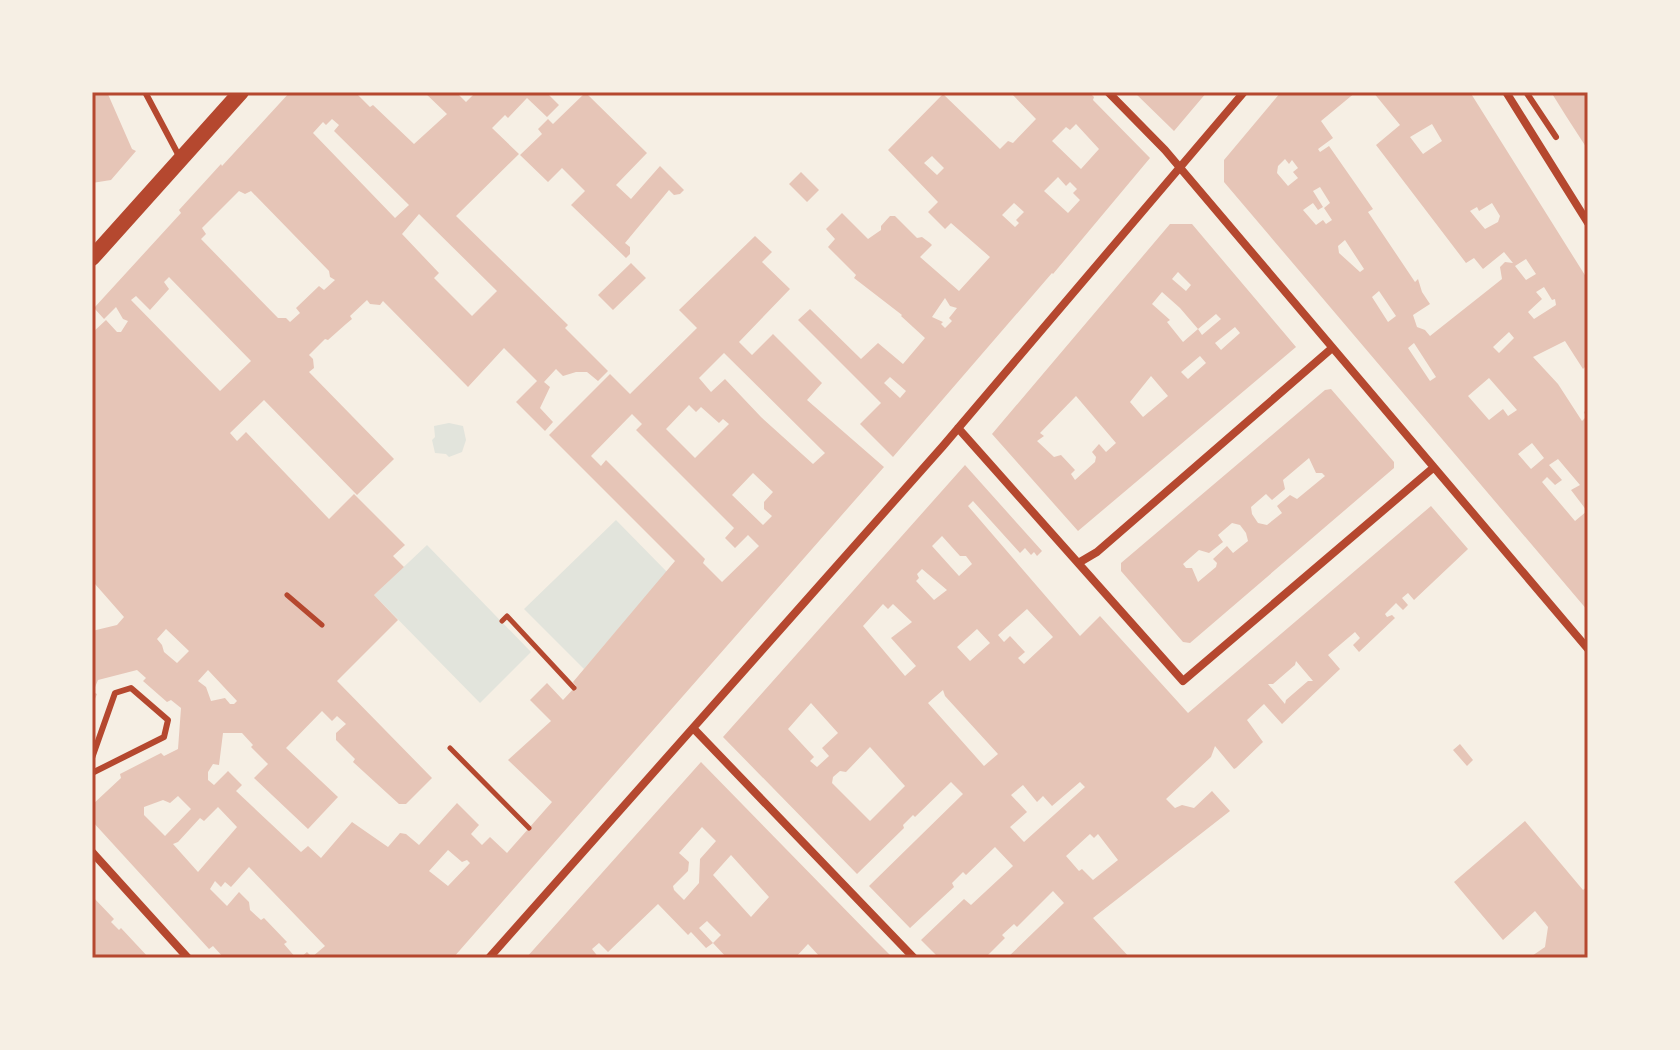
<svg xmlns="http://www.w3.org/2000/svg" width="1680" height="1050" viewBox="0 0 1680 1050" font-family="Roboto,sans-serif">
<rect width="100%" height="100%" fill="#f6efe4"/>
<!-- green -->
<path fill="#e2e4dc" d="M449 423 463 426 466 440 462 452 449 457 446 454 435 453 432 440 435 437 434 426Z
M616 520 667 572 584 669 524 609Z
M427 545 531 652 480 703 374 595Z"/>
<!-- building -->
<path fill="#e6c5b7" fill-rule="evenodd" d="M92 92H107L132 149 136 151 111 180 92 183Z
M290 92H355L370 107 373 105 414 144 447 114 424 92H456L466 102 476 92H546L559 105 547 117 527 98 508 118 505 115 492 128 519 154 456 216 568 325 565 328 608 371 598 381 587 372H576L563 376 556 369 544 382 550 387 540 408 553 422 545 431 516 402 537 381 504 348 468 387 383 301 380 305 370 304 367 300 350 316 352 319 346 324 328 340 325 339 309 355 313 359 314 368 309 372 394 459 357 495 264 400 230 433 237 441 246 432 329 519 354 494 405 545 393 556 404 567 374 595 398 620 337 681 432 778 406 804H399L353 762 355 759 336 740V733L346 724 337 716 332 721 322 711 286 748 338 797 308 829 254 778 268 764 251 747 253 745 242 733H223L219 765 213 764 208 772V780L214 785 228 771 242 785 236 791 301 852 308 846 321 858 352 822 388 847 400 833 406 834 419 845 457 803 479 825 471 834 482 845 490 837 507 853 552 802 508 760 551 721 530 700 547 683 563 700 576 686 573 682 675 561 549 435 610 374 630 394 697 328 679 310 755 236 772 252 762 262 790 289 739 342 752 355 773 334 822 383 807 400 884 467 453 958H300L307 952 312 957 325 946 249 867 231 887 225 882 221 887 215 881 210 889 227 906 239 892 249 902 250 910 261 920 264 918 287 942 284 944 296 958H224L213 946 209 949 92 821V805L121 778 120 774 161 753 164 756 178 749 181 708 171 700 167 702 143 681 146 678 137 670 98 680 93 692 97 694 92 706V631L117 625 124 617 95 584 92 587V333L106 320 117 332H121L128 321 123 319 116 307 104 319 94 308 181 213 179 210 221 164 222 166ZM332 119 339 125 334 131 409 205 395 218 313 133 323 122 326 125ZM239 191 245 194 251 191 329 271 330 277 335 280 324 290 319 286 296 308 300 313 290 322 286 318H278L201 239 206 234 202 228ZM419 214 497 291 472 316 434 278 439 273 402 234ZM169 277 251 361 220 391 131 300 136 296 150 310 169 289 164 282ZM724 353 825 453 813 464 761 417 725 379 711 392 699 378ZM689 405 696 412 701 407 719 423 723 419 729 424 695 458 666 429ZM632 414 642 424 636 430 734 528 725 538 735 548 748 535 759 546 722 582 703 563 705 559 606 460 601 466 591 456ZM753 473 773 492 764 502V509L772 516 763 525 732 495ZM166 629 189 651 177 663 164 652 162 645 157 639ZM208 670 237 701 234 704H230L225 698 211 701 206 687 198 681ZM178 796 191 809 165 836 144 815V807L163 800 170 803ZM218 807 237 827 198 872 173 844 178 842 200 818 204 821ZM448 850 462 862 467 860 470 863 448 886 429 871Z
M586 92H590L588 95 647 153 616 185 631 199 660 166 684 190 680 194 674 195 669 190 625 243 630 247V254L626 258 571 205 585 191 562 168 548 182 520 155 542 134 538 129 548 119 553 124Z
M1010 92H1089L1094 97 1093 100 1150 158 1053 274 1052 273 893 457 860 424 881 403 798 320 810 309 861 359 878 343 903 364 925 338 901 316 902 315 854 278 856 275 828 247 835 239 826 229 842 213 868 239 881 230V226L890 216H895L917 238 922 237 930 243 932 245 920 257 959 291 990 257 951 223 945 229 928 212 938 202 888 150 943 94 1000 149 1008 141 1013 143 1036 119ZM1076 124 1099 149 1081 169 1052 141 1066 127 1070 130ZM932 156 944 168 937 175 924 163ZM1058 177 1066 186 1070 182 1077 189 1073 193 1080 200 1068 213 1044 191ZM1014 203 1024 212 1016 220 1019 223 1015 227 1002 215ZM945 298 950 306 957 308 949 318 952 321 945 328 941 324 943 322 932 317ZM890 377 906 391 900 398 884 383Z
M1134 92H1207L1174 131Z
M1281 92H1356L1321 121 1333 138 1318 149 1320 152 1329 146 1373 209 1368 212 1415 282 1418 279 1422 292 1430 304 1413 315 1417 327 1425 330 1430 336 1502 279 1500 267 1505 262 1513 263 1504 252 1483 269 1474 258 1466 263 1376 145 1400 125 1373 92H1470L1588 280V371L1585 367 1583 369 1565 341 1533 357 1558 384 1582 421 1586 417 1584 412 1588 409V611L1224 182V160ZM1432 124 1442 141 1423 154 1410 137ZM1285 159 1289 164 1292 160 1298 168 1293 172 1298 178 1288 186 1277 173 1278 166ZM1320 187 1330 203 1324 208 1332 220 1326 224 1323 220 1316 225 1303 210 1313 203 1318 210 1323 207 1313 191ZM1492 203 1500 216 1498 222 1485 229 1470 211 1477 207 1479 211ZM1345 240 1364 269 1360 272 1339 253 1338 246ZM1526 259 1536 274 1526 280 1515 266ZM1544 287 1552 300 1555 299 1556 305 1534 319 1528 312 1542 299 1536 292ZM1379 291 1396 316 1388 322 1372 297ZM1509 332 1514 338 1499 353 1493 347ZM1414 343 1436 377 1430 381 1408 348ZM1489 378 1517 410 1508 416 1503 409 1489 420 1468 396ZM1532 443 1544 458 1531 469 1518 454ZM1558 459 1580 485 1571 490 1587 511 1575 521 1542 482 1547 477 1555 485 1562 480 1549 465Z
M1551 92H1588V150L1566 116Z
M801 172 819 190 807 202 789 184Z
M1170 224H1192L1296 347 1078 531 992 434ZM1178 272 1191 285 1186 291 1172 279ZM1162 292 1180 308 1198 329 1183 342 1167 322 1170 320 1152 304ZM1216 314 1221 319 1202 335 1198 329ZM1235 327 1240 333 1221 350 1215 343ZM1200 356 1206 363 1188 379 1181 372ZM1151 376 1168 396 1143 417 1130 402ZM1076 396 1116 443 1106 452 1099 444 1092 452 1096 457 1095 462 1075 480 1071 474 1075 470 1061 455 1054 457 1037 441 1044 436 1040 433Z
M631 263 646 278 613 310 598 295Z
M1331 389 1394 462V468L1190 643 1183 642 1121 571V563L1325 390ZM1309 458 1316 473H1322L1325 476 1297 499 1290 495 1277 506 1282 513 1267 525 1258 523 1252 514 1251 507 1266 494 1272 500 1285 489 1283 480ZM1232 523 1240 525 1246 533 1248 541 1233 553 1227 546 1213 559 1217 563 1216 567 1198 582 1192 568H1186L1183 564 1199 550 1209 553 1223 542 1218 535Z
M965 465 1042 551 1037 556 1034 552 1031 555 1025 548 1020 553 973 501 968 506 1080 636 1100 616 1188 713 1431 506 1468 549 1414 600 1408 593 1402 598 1408 605 1403 610 1396 603 1385 614 1387 617 1392 615 1395 618 1359 652 1353 645 1360 638 1355 632 1328 655 1340 669 1282 724 1264 704 1247 720 1263 742 1236 768 1234 769 1215 746 1211 757 1166 799 1175 808 1182 805 1194 808 1212 791 1230 811 1093 918 1130 958H1007L1064 903 1053 891 1017 927 1014 924 1002 935 1005 938 985 958H939L921 940 964 899 971 905 1013 866 995 847 966 875 963 872 952 883 954 887 910 928 869 886 963 794 951 782 915 817 913 815 903 825 904 828 857 874 723 737ZM942 536 960 556H966L972 564 959 576 932 546ZM922 569 947 590 934 600 916 581 919 578 917 574ZM883 604 888 609 893 604 912 622 891 638 916 666 905 676 863 626ZM1027 609 1053 637 1024 664 1018 658 1025 652 1010 636 1004 642 998 635ZM977 629 990 643 970 661 957 647ZM1296 661 1313 681H1308L1286 700 1285 704 1268 684H1273L1295 665ZM943 690 945 696 998 754 984 766 928 703ZM811 703 838 733 822 748 829 756 817 767 810 761 814 757 788 729ZM870 747 905 786 870 821 832 783 833 777 840 771 846 772ZM1080 782 1085 787 1024 842 1010 827 1027 812 1011 795 1023 785 1037 802 1043 796 1052 806ZM1090 834 1094 838 1098 834 1118 860 1093 880 1082 869 1079 871 1066 856Z
M1460 744 1473 760 1467 766 1453 750Z
M701 762 874 939 893 958H821L808 944 795 958H727L713 943 721 935 707 921 699 928 713 943 706 948 691 932 688 935 658 904 608 952 599 943 592 949 599 958H526ZM702 827 716 841 700 859 699 883 684 900 674 890 673 886 688 871 689 862 679 853ZM731 855 769 897 751 917 713 875Z
M1525 821 1583 890 1588 886V958H1529L1545 947 1548 927 1535 911 1503 940 1454 882Z
M92 896 114 919 111 922 119 930 121 928 149 958H92Z"/>
<g fill="none" stroke-linecap="round" stroke-linejoin="round">
<!-- path -->
<path stroke="#b5482f" stroke-width="5" d="M287 595 322 625
M502 621 507 616 574 688
M450 748 529 828"/>
<!-- service -->
<path stroke="#b5482f" stroke-width="6" d="M145 92 179 156
M1526 92 1556 137
M92 758 115 693 131 688 168 720 164 737 92 773"/>
<!-- minor -->
<path stroke="#b5482f" stroke-width="8" d="M1108 92 1165 150 1588 649
M1506 92 1588 223
M958 428 1183 681 1433 468
M1080 562 1097 552 1331 349
M694 729 914 958
M92 852 188 958
M489 958 943 446 1244 92"/>
<!-- secondary -->
<path stroke="#b5482f" stroke-width="16" d="M92 258 241 92"/>
</g>
<!-- border -->
<rect width="1680" height="1050" fill="none" stroke="#f6efe4" stroke-width="188"/>
<rect x="94" y="94" width="1492" height="862" fill="none" stroke="#b5482f" stroke-width="3"/>
</svg>
